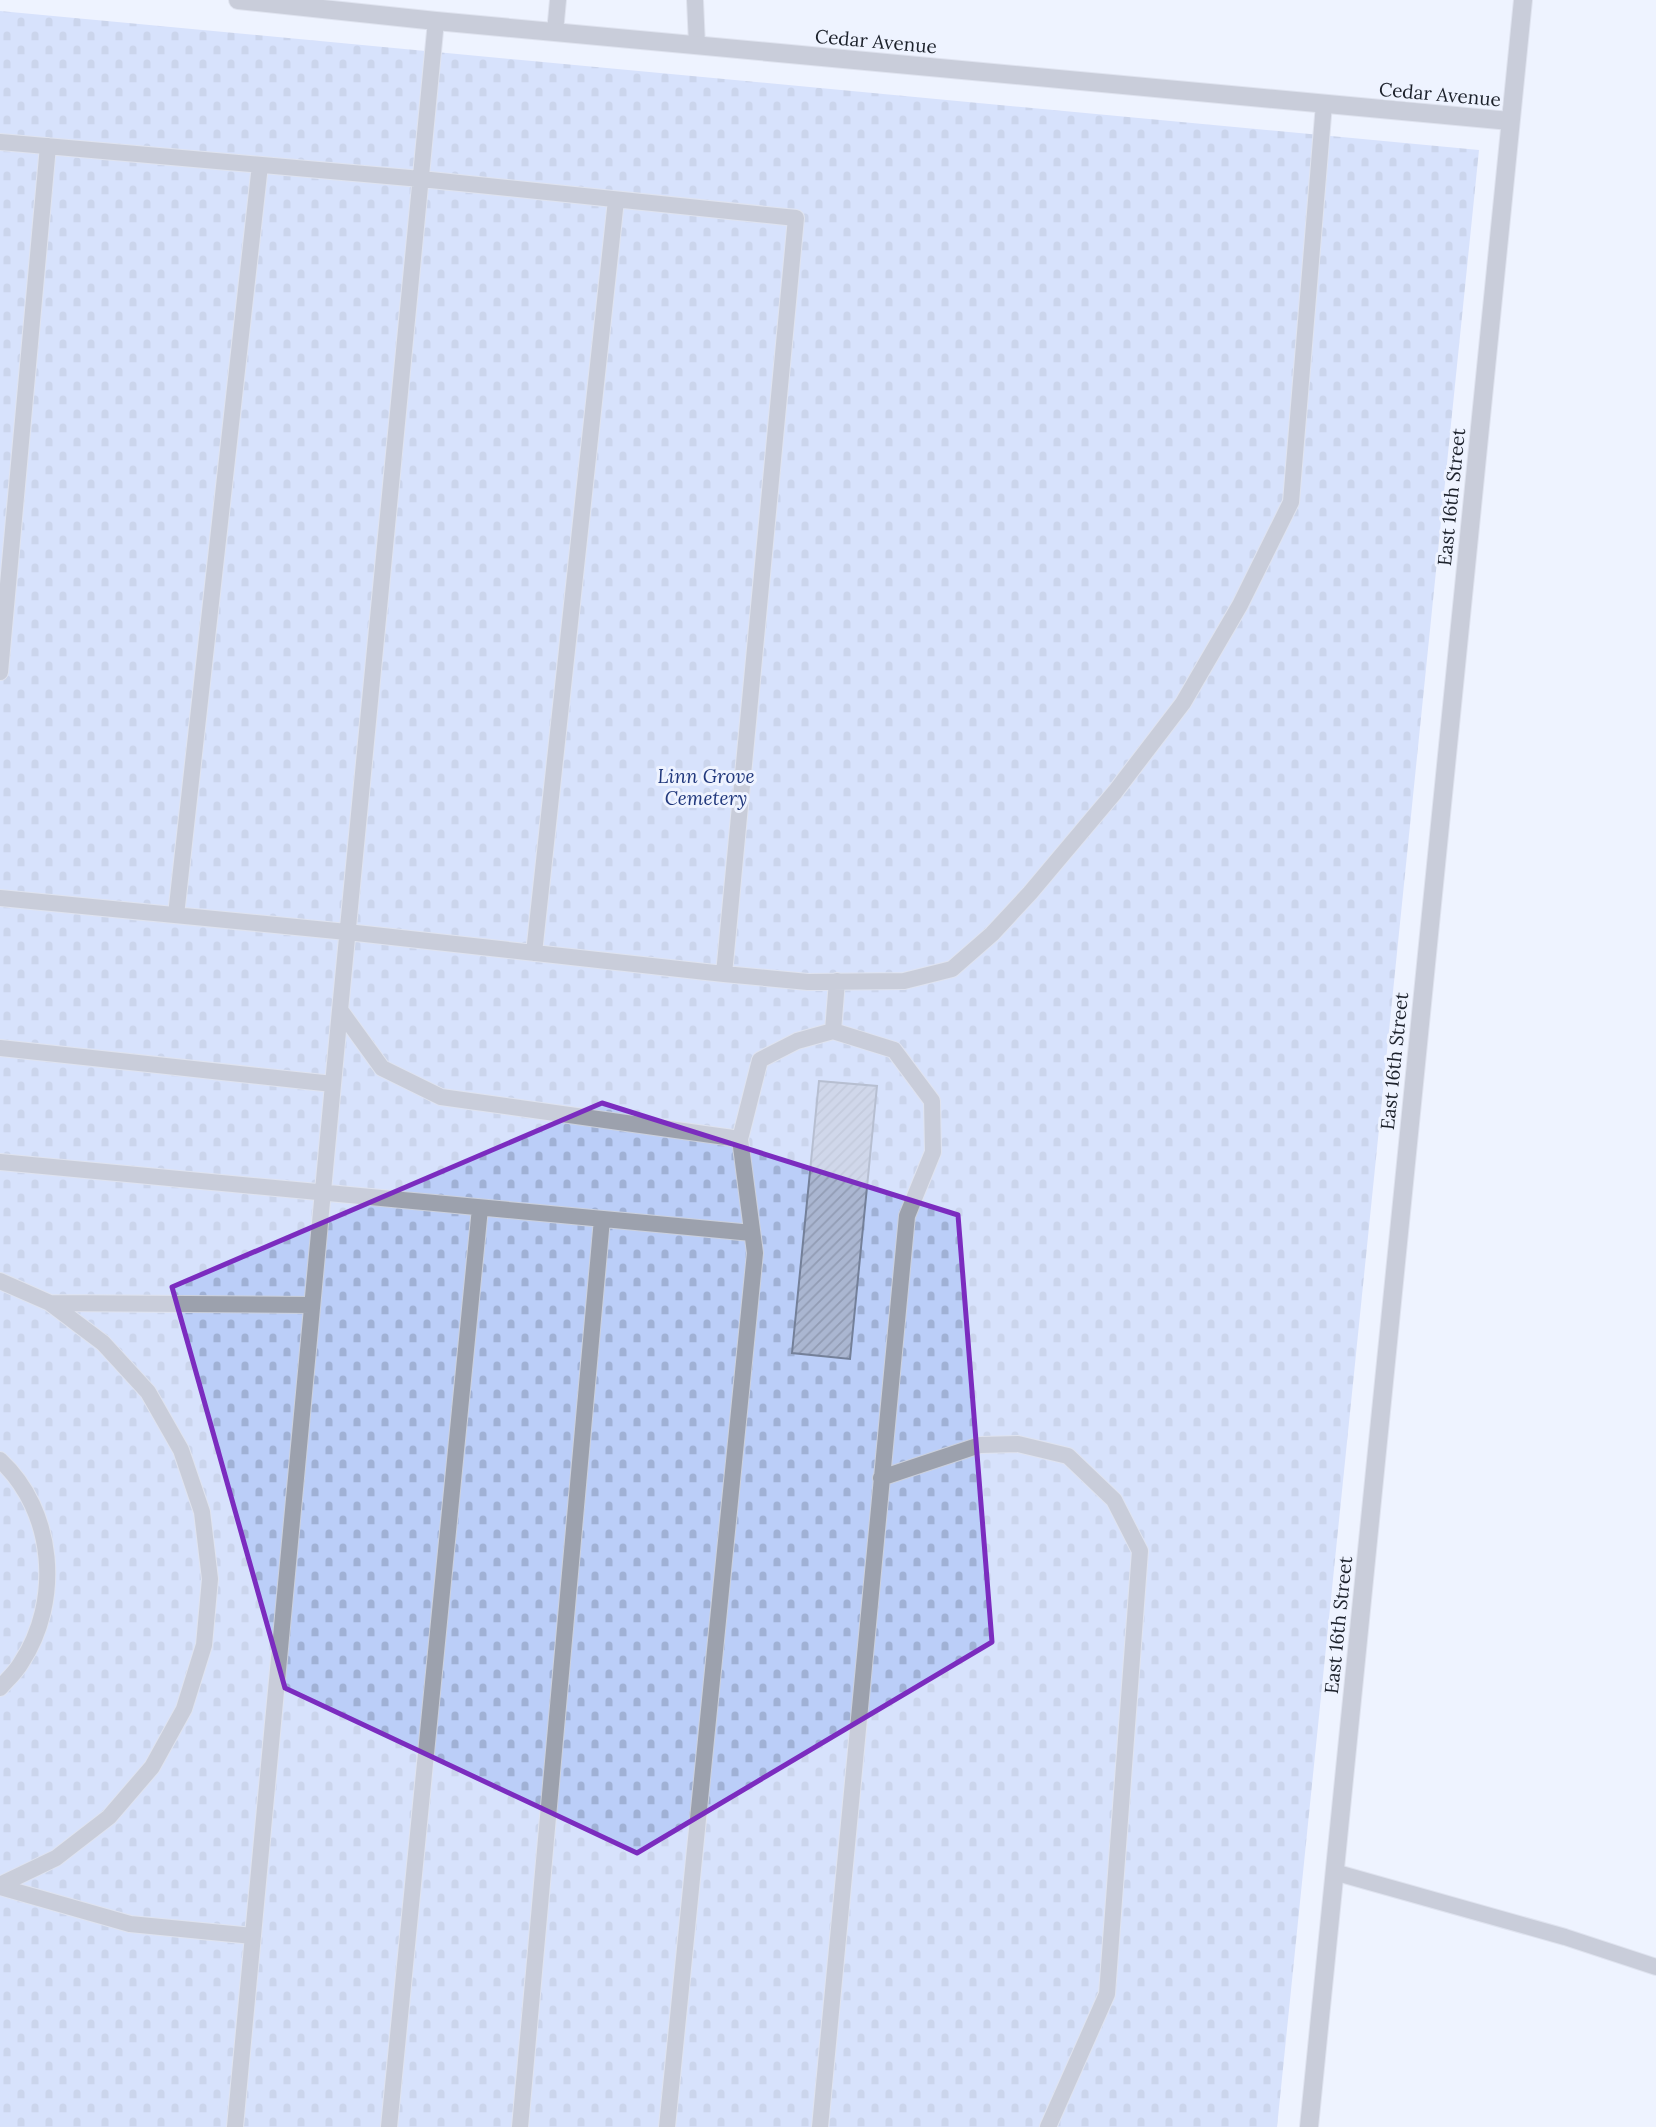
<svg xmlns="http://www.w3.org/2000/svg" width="1656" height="2127" viewBox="0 0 1656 2127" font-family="Lora,serif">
<defs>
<pattern id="cemetery-stones" width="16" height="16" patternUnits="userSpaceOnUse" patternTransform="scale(1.75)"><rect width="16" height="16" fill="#bbcef8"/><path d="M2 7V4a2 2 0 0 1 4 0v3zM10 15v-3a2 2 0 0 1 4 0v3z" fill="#a0b1d5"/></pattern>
<pattern id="building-hatch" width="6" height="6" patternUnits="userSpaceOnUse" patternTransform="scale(1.75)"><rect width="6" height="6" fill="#aab6d1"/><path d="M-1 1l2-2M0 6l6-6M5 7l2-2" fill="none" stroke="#929cb4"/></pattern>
</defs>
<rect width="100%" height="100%" fill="#eef3ff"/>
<!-- cemetery -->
<path fill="url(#cemetery-stones)" d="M0 11 1479 150 1277 2127H0Z"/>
<!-- building -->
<path fill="url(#building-hatch)" stroke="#748099" stroke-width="2" d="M819 1081 877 1086 850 1359 792 1353Z"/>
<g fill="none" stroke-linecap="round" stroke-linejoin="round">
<!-- service casing -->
<g stroke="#ccd1dd" stroke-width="18">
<path id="service" d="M695 0 697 45
M436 21 340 1010 382 1068 441 1097 740 1139
M555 32 558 0
M0 142 421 179 796 218 724 974
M0 672 48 146
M0 898 347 932 724 974 808 982 904 981 952 969 992 934 1030 893 1115 792 1183 703 1240 605 1291 502 1324 104
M176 915 260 165
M534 953 616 200
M833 1031 837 981
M0 1048 333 1084
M0 1162 752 1233
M0 1281 50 1303 103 1343 148 1392 181 1450 202 1512 210 1579 204 1645 184 1709 152 1767 109 1817 56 1858 0 1885
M50 1303 312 1305
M0 1460C55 1511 62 1601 21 1663 16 1672 7 1680 0 1688
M881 1478 980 1445 1018 1444 1068 1456 1114 1500 1140 1551 1107 1994 1048 2127
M1334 1872 1565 1937 1656 1967
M0 1887 130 1924 253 1936
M235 2127 340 1010
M389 2127 480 1208
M520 2127 602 1219
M667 2127 755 1253 740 1139 760 1060 797 1041 833 1031 894 1050 932 1101 933 1152 907 1216 820 2127"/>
</g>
<!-- minor casing -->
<g stroke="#ccd1dd" stroke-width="20">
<path id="minor" d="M238 0 436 21 1510 121"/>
</g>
<!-- tertiary casing -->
<g stroke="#ccd1dd" stroke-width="20">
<path id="tertiary" d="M1309 2127 1523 0"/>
</g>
<!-- service -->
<use href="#service" stroke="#9ca1ad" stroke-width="16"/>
<!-- minor -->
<use href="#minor" stroke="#9ca1ad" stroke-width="18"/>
<!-- tertiary -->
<use href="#tertiary" stroke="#9ca1ad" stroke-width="18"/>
</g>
<!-- marked area -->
<path d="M0 0H1656V2127H0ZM602 1103 958 1215 992 1642 637 1853 285 1688 172 1287Z" fill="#eef3ff" fill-opacity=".55" fill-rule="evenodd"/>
<path fill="none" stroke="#7b2cbf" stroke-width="5" stroke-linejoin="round" d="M602 1103 958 1215 992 1642 637 1853 285 1688 172 1287Z"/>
<g text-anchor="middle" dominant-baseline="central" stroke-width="6" stroke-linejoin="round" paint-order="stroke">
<!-- street labels -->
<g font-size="19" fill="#1c212b" stroke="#eef3ff">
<text transform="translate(876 41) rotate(5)">Cedar Avenue</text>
<text transform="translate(1440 94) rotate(5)">Cedar Avenue</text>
<text transform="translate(1451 497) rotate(-84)">East 16th Street</text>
<text transform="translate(1394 1061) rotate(-84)">East 16th Street</text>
<text transform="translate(1338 1625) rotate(-84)">East 16th Street</text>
</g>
<!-- park labels -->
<g font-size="19" font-style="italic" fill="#21387c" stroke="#eef3ff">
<text x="706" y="776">Linn Grove<tspan x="706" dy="22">Cemetery</tspan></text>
</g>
</g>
</svg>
